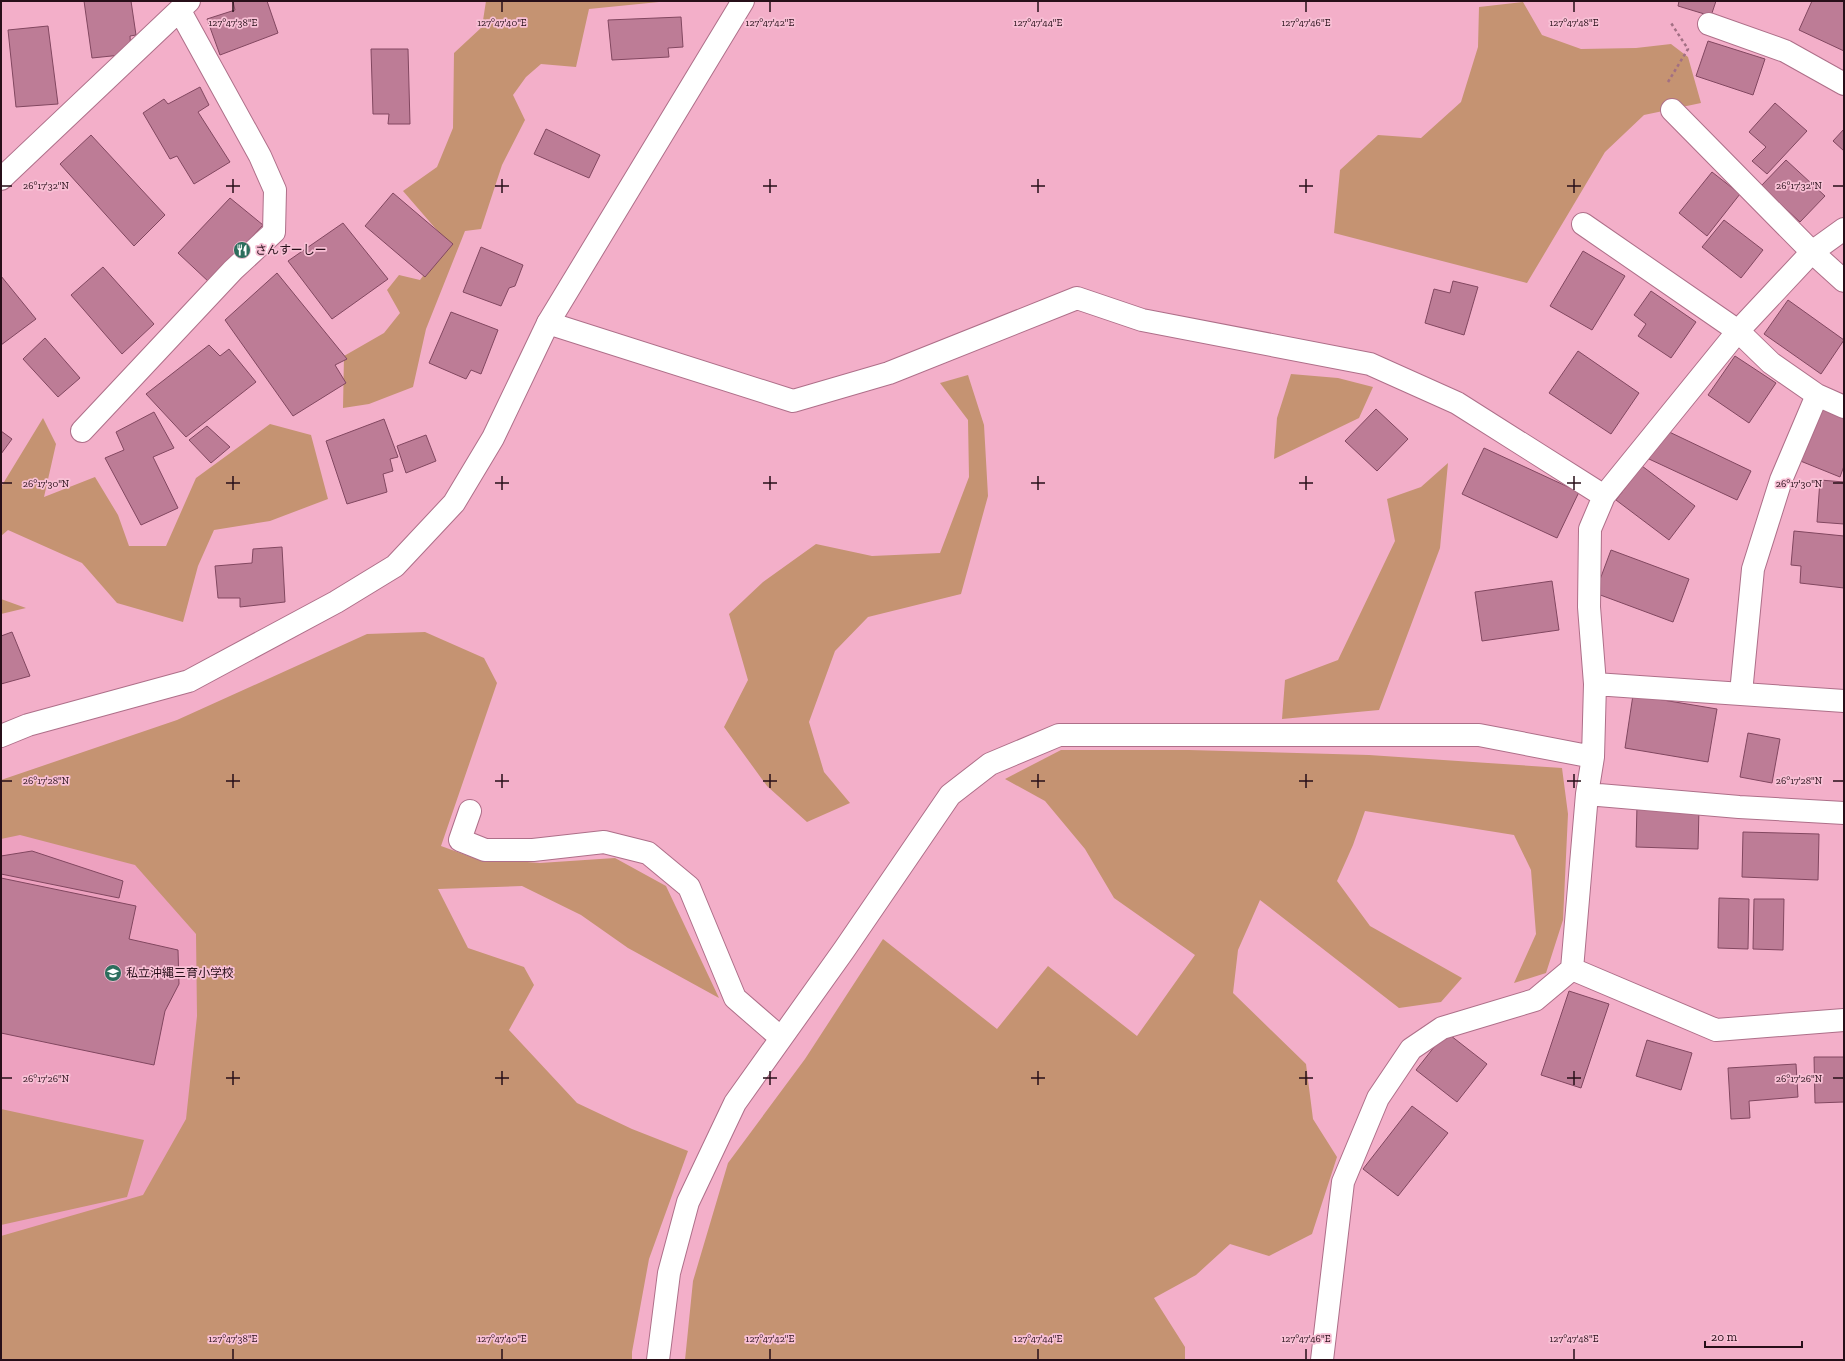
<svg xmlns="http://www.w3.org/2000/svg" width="1845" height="1361" viewBox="0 0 1845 1361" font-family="'Zilla Slab','Noto Sans JP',serif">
<rect width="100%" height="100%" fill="#f3afc9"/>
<!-- built -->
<path fill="#eda1bf" d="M1 789 167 844 227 931 201 1109 150 1199 1 1239Z"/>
<!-- green -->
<path fill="#c59372" d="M486 1H669L589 9 576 67 541 64 526 77 513 95 525 120 502 165 481 229 465 231 426 329 413 387 369 404 343 408 344 356 384 333 400 313 387 290 399 275 420 280 448 243 403 191 437 167 453 128 454 53 482 27Z
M1523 2 1542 35 1581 49 1636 48 1671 44 1688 57 1701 103 1644 115 1605 152 1527 283 1334 233 1340 170 1378 135 1421 138 1461 102 1478 47 1479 7Z
M1291 374 1338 378 1373 387 1359 418 1274 459 1277 418Z
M968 375 984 425 988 496 961 594 868 617 835 651 809 722 824 772 850 803 807 822 767 786 724 727 748 680 729 614 763 582 816 544 872 556 940 553 969 477 968 420 940 383Z
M43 418 56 444 44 497 95 477 118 515 129 546H166L196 478 270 424 311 435 328 499 270 521 214 530 198 566 183 622 117 603 82 563 8 530 1 536V487Z
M1448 463 1440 548 1379 710 1282 719 1285 680 1338 660 1395 541 1387 499 1421 487Z
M1 599 26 608 1 614Z
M425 632 484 658 497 683 441 846 474 858 540 863 615 858 666 886 719 998 628 948 581 915 522 886 438 889 468 948 524 967 534 985 509 1030 577 1103 632 1129 688 1151 649 1259 632 1352V1360H1V1236L143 1195 186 1119 197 1016 196 934 135 865 20 835 1 839V780L177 720 367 634Z
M1061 750H1189L1369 755 1562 768 1568 814 1563 920 1546 973 1514 983 1536 934 1531 870 1514 835 1365 811 1353 845 1337 881 1370 926 1462 978 1441 1002 1399 1008 1260 900 1238 950 1233 993 1306 1064 1313 1119 1337 1157 1312 1234 1269 1256 1230 1244 1196 1275 1154 1298 1185 1347V1360H685L693 1281 728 1163 805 1059 883 939 997 1029 1048 966 1137 1036 1195 955 1114 898 1085 849 1045 801 1005 779Z
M1 1109 144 1140 127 1197 1 1225Z"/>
<!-- building -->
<path fill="#bd7c96" stroke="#824760" d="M84 1H131L136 35 130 36 131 54 92 58Z
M267 1 278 33 220 55 207 19 235 10 233 2 235 1Z
M1679 1H1716L1711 16 1678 6Z
M1812 1H1844V51L1799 30Z
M681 17 683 47 668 48 669 57 612 60 608 20Z
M48 26 58 104 16 107 8 30Z
M1708 41 1765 59 1753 95 1696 76Z
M371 49H408L410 124H388L389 114H373Z
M200 87 209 105 198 112 230 162 194 184 177 156 170 159 143 113 164 99 168 104Z
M1775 103 1807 131 1767 174 1752 161 1766 147 1749 132Z
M546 129 600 155 589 178 534 154Z
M1844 129V151L1833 141Z
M91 135 165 215 134 246 60 164Z
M1786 160 1825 196 1800 222 1761 186Z
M1712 172 1740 194 1707 236 1679 213Z
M393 193 453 244 425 277 365 226Z
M230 198 263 225 210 283 178 253Z
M1724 220 1763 250 1741 278 1702 247Z
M343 223 388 279 332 319 288 261Z
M481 247 523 265 515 286 509 288 501 306 463 292Z
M1583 251 1625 276 1592 330 1550 306Z
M103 267 154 324 122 354 71 295Z
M277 273 347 359 335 365 346 383 293 416 225 320Z
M1 276 36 319 1 345Z
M1453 281 1478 287 1464 335 1425 323 1434 289 1450 293Z
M1651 291 1696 322 1671 358 1638 336 1646 324 1634 315Z
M1788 300 1844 340 1821 374 1764 334Z
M451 312 498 330 481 374 471 370 466 379 429 363Z
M45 338 80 378 58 397 23 359Z
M209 345 220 356 229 349 256 382 186 437 146 394Z
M1578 351 1639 393 1611 434 1549 393Z
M1735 356 1776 383 1749 423 1708 395Z
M1819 405 1844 415V466L1840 477 1798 460Z
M1376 409 1408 439 1377 471 1345 441Z
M154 412 174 448 153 457 178 508 141 525 105 458 124 450 116 432Z
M384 419 398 457 390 459 393 471 383 474 387 492 347 504 326 441Z
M207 426 230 447 211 463 189 440Z
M1663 429 1751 471 1737 500 1649 459Z
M1 431 12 439 1 454Z
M426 435 436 461 406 473 397 446Z
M1484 448 1579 492 1557 538 1462 494Z
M1642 466 1695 506 1669 540 1616 500Z
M1820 480 1844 482V524L1817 522Z
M1794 531 1844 536V588L1800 583 1801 566 1791 565Z
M282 547 285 602 240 607V598H218L215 566 252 563 253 549Z
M1611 550 1689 579 1673 622 1595 593Z
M1552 581 1559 630 1482 641 1475 592Z
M12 632 30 676 1 684V636Z
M1633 695 1717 709 1708 762 1625 748Z
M1748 733 1780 739 1772 783 1740 777Z
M1637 805 1699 808 1698 849 1636 847Z
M1743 832 1819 834 1818 880 1742 877Z
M32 851 123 881 119 898 1 874V856Z
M1 878 136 906 129 939 178 950 179 984 165 1011 154 1065 1 1033Z
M1719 898 1749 899 1748 949 1718 948Z
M1754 899H1784L1783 950 1753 949Z
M1569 991 1609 1004 1581 1088 1541 1075Z
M1446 1032 1487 1064 1457 1102 1416 1070Z
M1647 1040 1692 1053 1681 1090 1636 1076Z
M1814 1057H1844V1102L1815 1103Z
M1796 1064 1798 1097 1749 1101 1750 1118 1731 1119 1728 1068Z
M1412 1106 1448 1133 1398 1196 1363 1169Z"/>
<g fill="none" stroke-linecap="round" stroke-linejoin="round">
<!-- street casing -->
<g stroke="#ae6f89" stroke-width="24">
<path id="street" d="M1709 24 1785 51 1844 84
M1672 110 1812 252 1844 281
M1 179 189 1
M1583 224 1738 331 1771 363 1817 395 1844 407
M548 323 793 401 889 373 1077 298 1142 320 1370 364 1457 403 1604 496
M82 431 233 270 274 232 275 190 260 156 180 11
M1595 684 1844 701
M1741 693 1753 569 1781 480 1817 395
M1587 794 1739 807 1844 813
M470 811 460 840 485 850H533L604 842 648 853 689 887 735 998 781 1038
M1572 969 1716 1030 1844 1020
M658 1360 669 1273 688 1202 735 1103 844 950 950 795 990 764 1059 735H1479L1593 757
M1322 1360 1343 1182 1378 1098 1411 1049 1442 1028 1535 1000 1572 969 1587 794 1593 757 1595 684 1589 607 1590 529 1604 496 1738 331 1812 252 1844 229"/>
</g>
<!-- secondary casing -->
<g stroke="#ae6f89" stroke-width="24">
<path id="secondary" d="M1 736 28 725 189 681 336 602 395 566 454 503 493 438 548 323 743 1"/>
</g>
<!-- path -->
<path stroke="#a26f83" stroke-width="2.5" stroke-dasharray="3 3" stroke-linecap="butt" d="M1668 82 1688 49 1671 23"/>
<!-- street -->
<use href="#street" stroke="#fff" stroke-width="22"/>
<!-- secondary -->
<use href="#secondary" stroke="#fff" stroke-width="22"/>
</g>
<!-- ticks -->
<path fill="none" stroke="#270f19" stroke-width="1.5" d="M233 2V12M502 2V12M770 2V12M1038 2V12M1306 2V12M1574 2V12M233 179V193M502 179V193M770 179V193M1038 179V193M1306 179V193M1574 179V193M2 186H12M226 186H240M495 186H509M763 186H777M1031 186H1045M1299 186H1313M1567 186H1581M1833 186H1843M233 476V490M502 476V490M770 476V490M1038 476V490M1306 476V490M1574 476V490M2 483H12M226 483H240M495 483H509M763 483H777M1031 483H1045M1299 483H1313M1567 483H1581M1833 483H1843M233 774V788M502 774V788M770 774V788M1038 774V788M1306 774V788M1574 774V788M2 781H12M226 781H240M495 781H509M763 781H777M1031 781H1045M1299 781H1313M1567 781H1581M1833 781H1843M233 1071V1085M502 1071V1085M770 1071V1085M1038 1071V1085M1306 1071V1085M1574 1071V1085M2 1078H12M226 1078H240M495 1078H509M763 1078H777M1031 1078H1045M1299 1078H1313M1567 1078H1581M1833 1078H1843M233 1349V1359M502 1349V1359M770 1349V1359M1038 1349V1359M1306 1349V1359M1574 1349V1359"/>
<!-- icons -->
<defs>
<g id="restaurant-disc" transform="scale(0.9)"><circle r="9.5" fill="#2c6e5d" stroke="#f8c0d5"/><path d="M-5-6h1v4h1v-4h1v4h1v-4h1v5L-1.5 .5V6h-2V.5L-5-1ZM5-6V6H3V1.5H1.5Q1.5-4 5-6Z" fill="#fff"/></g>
<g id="school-disc" transform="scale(0.9)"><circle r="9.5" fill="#2c6e5d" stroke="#f8c0d5"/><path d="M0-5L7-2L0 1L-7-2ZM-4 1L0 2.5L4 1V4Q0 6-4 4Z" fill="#fff"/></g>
</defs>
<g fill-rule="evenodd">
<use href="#restaurant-disc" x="242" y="250"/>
<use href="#school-disc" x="113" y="973"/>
</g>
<g text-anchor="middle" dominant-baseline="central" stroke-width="3.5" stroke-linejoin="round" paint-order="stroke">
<!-- poi labels -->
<g font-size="12" fill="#270f19" stroke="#f8c0d5" text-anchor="start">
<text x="255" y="250">さんすーしー</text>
<text x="126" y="973">私立沖縄三育小学校</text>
</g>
</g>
<g font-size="10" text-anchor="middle" fill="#270f19" stroke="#f8c0d5" stroke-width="3.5" stroke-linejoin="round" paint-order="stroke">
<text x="233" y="26">127°47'38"E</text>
<text x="502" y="26">127°47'40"E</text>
<text x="770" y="26">127°47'42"E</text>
<text x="1038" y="26">127°47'44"E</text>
<text x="1306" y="26">127°47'46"E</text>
<text x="1574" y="26">127°47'48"E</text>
<text x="46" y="189">26°17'32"N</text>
<text x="1799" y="189">26°17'32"N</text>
<text x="46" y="487">26°17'30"N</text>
<text x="1799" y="487">26°17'30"N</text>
<text x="46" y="784">26°17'28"N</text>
<text x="1799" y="784">26°17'28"N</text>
<text x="46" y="1082">26°17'26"N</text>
<text x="1799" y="1082">26°17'26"N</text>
<text x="233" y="1342">127°47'38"E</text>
<text x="502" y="1342">127°47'40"E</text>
<text x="770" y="1342">127°47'42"E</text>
<text x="1038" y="1342">127°47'44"E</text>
<text x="1306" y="1342">127°47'46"E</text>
<text x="1574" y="1342">127°47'48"E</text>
</g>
<!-- border -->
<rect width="1845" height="1361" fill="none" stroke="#270f19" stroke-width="4"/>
<!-- scale -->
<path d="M1705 1341v6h97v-6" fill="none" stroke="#270f19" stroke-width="2"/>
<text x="1711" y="1341" font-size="12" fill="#270f19" stroke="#f8c0d5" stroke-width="3" paint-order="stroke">20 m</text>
</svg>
